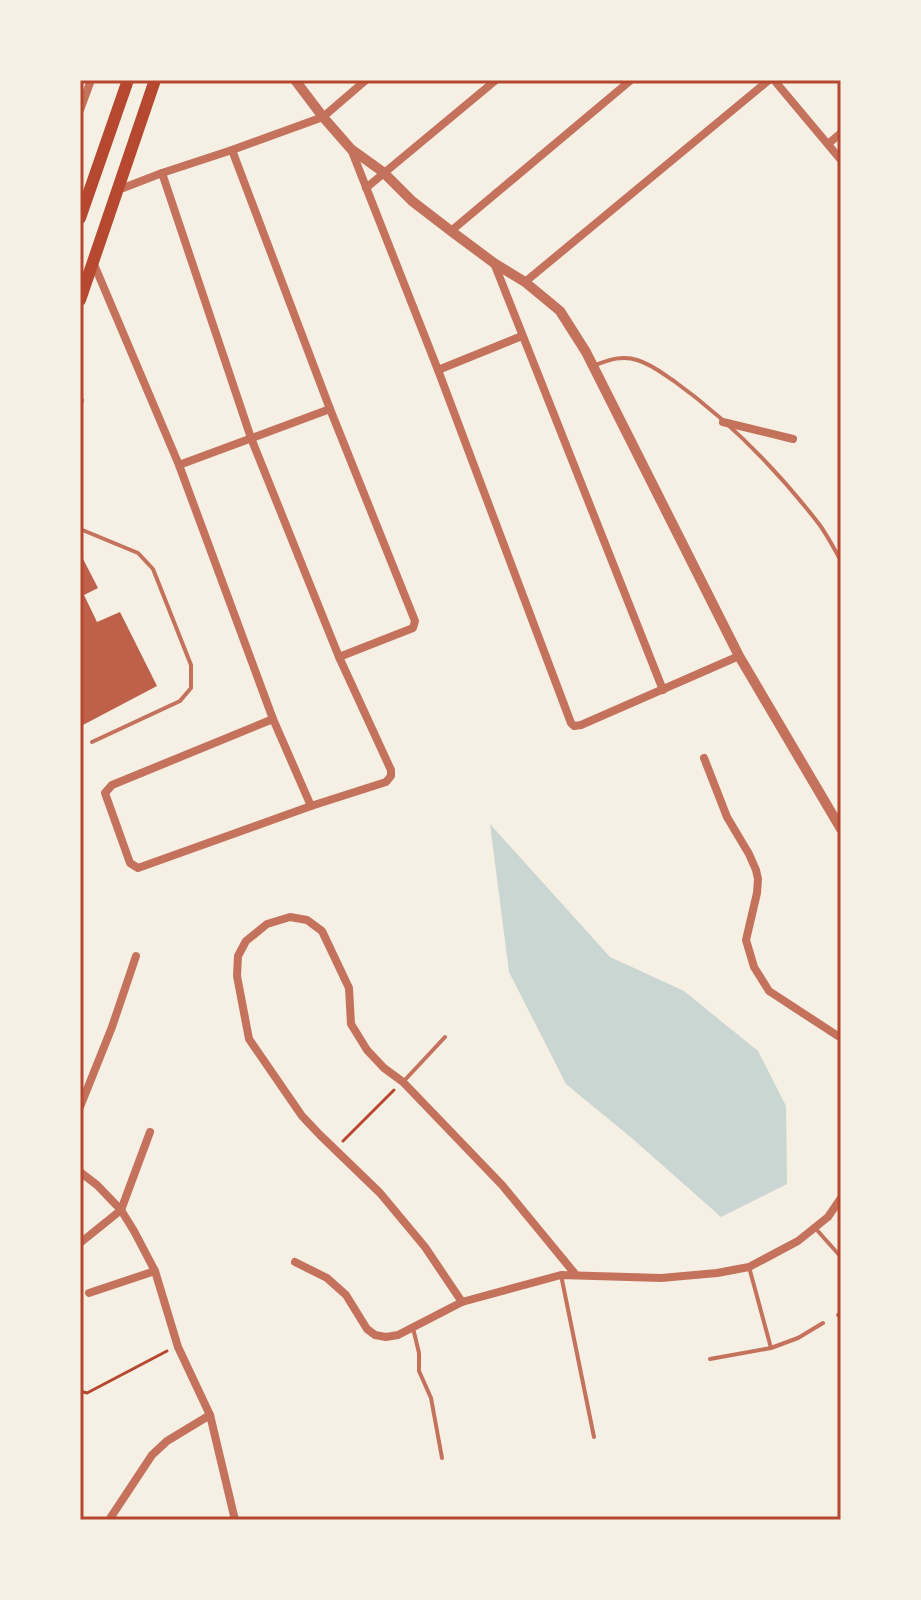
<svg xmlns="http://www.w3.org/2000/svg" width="921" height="1600" font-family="Figtree,sans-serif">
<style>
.water{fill:#c9d6d2}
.building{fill:#bf614a}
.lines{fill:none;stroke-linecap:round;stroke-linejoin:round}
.path{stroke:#b5482f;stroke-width:3}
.service{stroke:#c5725c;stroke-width:4}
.minor{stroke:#c5725c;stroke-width:8}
.tertiary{stroke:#c5725c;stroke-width:10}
.secondary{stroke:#b5482f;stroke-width:12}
.neatline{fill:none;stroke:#b5482f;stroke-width:3}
</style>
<rect width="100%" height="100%" fill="#f6efe4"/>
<polygon class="water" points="490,824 610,957 684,991 758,1051 786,1106 787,1184 721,1217 634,1140 566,1084 509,972"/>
<polygon class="building" points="80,553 98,588 84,595 97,622 120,612 157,686 81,726"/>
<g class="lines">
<g class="path">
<polyline points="343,1141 394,1090"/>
<polyline points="80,1391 87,1393 167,1351"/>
</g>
<g class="service">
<path d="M595,365c14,-5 27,-10 42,-5 14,4 25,13 37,21 54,39 104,90 145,143 8,11 15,24 22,37"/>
<polyline points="80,406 82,400"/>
<polyline points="80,529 138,553 153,569 191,665 191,688 180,701 92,742"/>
<polyline points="403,1082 445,1037"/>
<polyline points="816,1229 841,1257"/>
<polyline points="749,1267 771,1348"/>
<polyline points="561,1275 594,1437"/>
<polyline points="838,1315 841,1313"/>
<polyline points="413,1328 419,1353 419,1371 431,1398 442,1458"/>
<polyline points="710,1359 771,1348 798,1338 823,1323"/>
</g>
<g class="minor">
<polyline points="774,80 841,160"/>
<polyline points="80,110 91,80"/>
<polyline points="828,144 841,133"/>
<polyline points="351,149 438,370 571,723 574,726 581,725 739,656"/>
<polyline points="232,150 330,409 415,621 413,628 339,657"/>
<polyline points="162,173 251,438 339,657 391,770 391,776 386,782 311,806 138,868 130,863 105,793 112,785 273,719"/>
<polyline points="366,188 496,80"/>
<polyline points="118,190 162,173 232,150 323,117 366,80"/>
<polyline points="451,231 631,80"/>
<polyline points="93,262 179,465 273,719 311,806"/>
<polyline points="494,263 663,690"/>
<polyline points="525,282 769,80"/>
<polyline points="438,370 522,336"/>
<polyline points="723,422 793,439"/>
<polyline points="179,465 330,409"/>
<polyline points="704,758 727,817 749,854 756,870 758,879 757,893 746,940 754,967 769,991 841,1038"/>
<polyline points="80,1107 112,1027 136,956"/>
<polyline points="80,1172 97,1185 121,1210 134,1231 155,1271 178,1347 210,1415 235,1520"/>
<polyline points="80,1243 121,1210 150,1132"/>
<polyline points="295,1262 327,1278 346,1295 367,1329 375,1335 386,1337 398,1335 462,1302 561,1275 661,1278 717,1273 749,1267 798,1241 828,1217 841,1198"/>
<polyline points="89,1293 155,1271"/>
<polyline points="462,1302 425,1247 380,1193 320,1135 302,1116 249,1039 237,976 238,956 246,941 267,924 290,917 307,920 322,931 349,988 351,1024 367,1050 384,1068 403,1082 502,1185 576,1275"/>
<polyline points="109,1520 152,1455 167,1441 210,1415"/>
</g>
<polyline class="tertiary" points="295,80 323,117 351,149 383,172 412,201 451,231 494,263 525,282 560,311 586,352 739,656 841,829"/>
<g class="secondary">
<polyline points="80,218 128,80"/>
<polyline points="80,300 155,80"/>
</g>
</g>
<rect width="921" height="1600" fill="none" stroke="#f6efe4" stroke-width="164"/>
<rect x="82" y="82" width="757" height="1436" class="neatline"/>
</svg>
